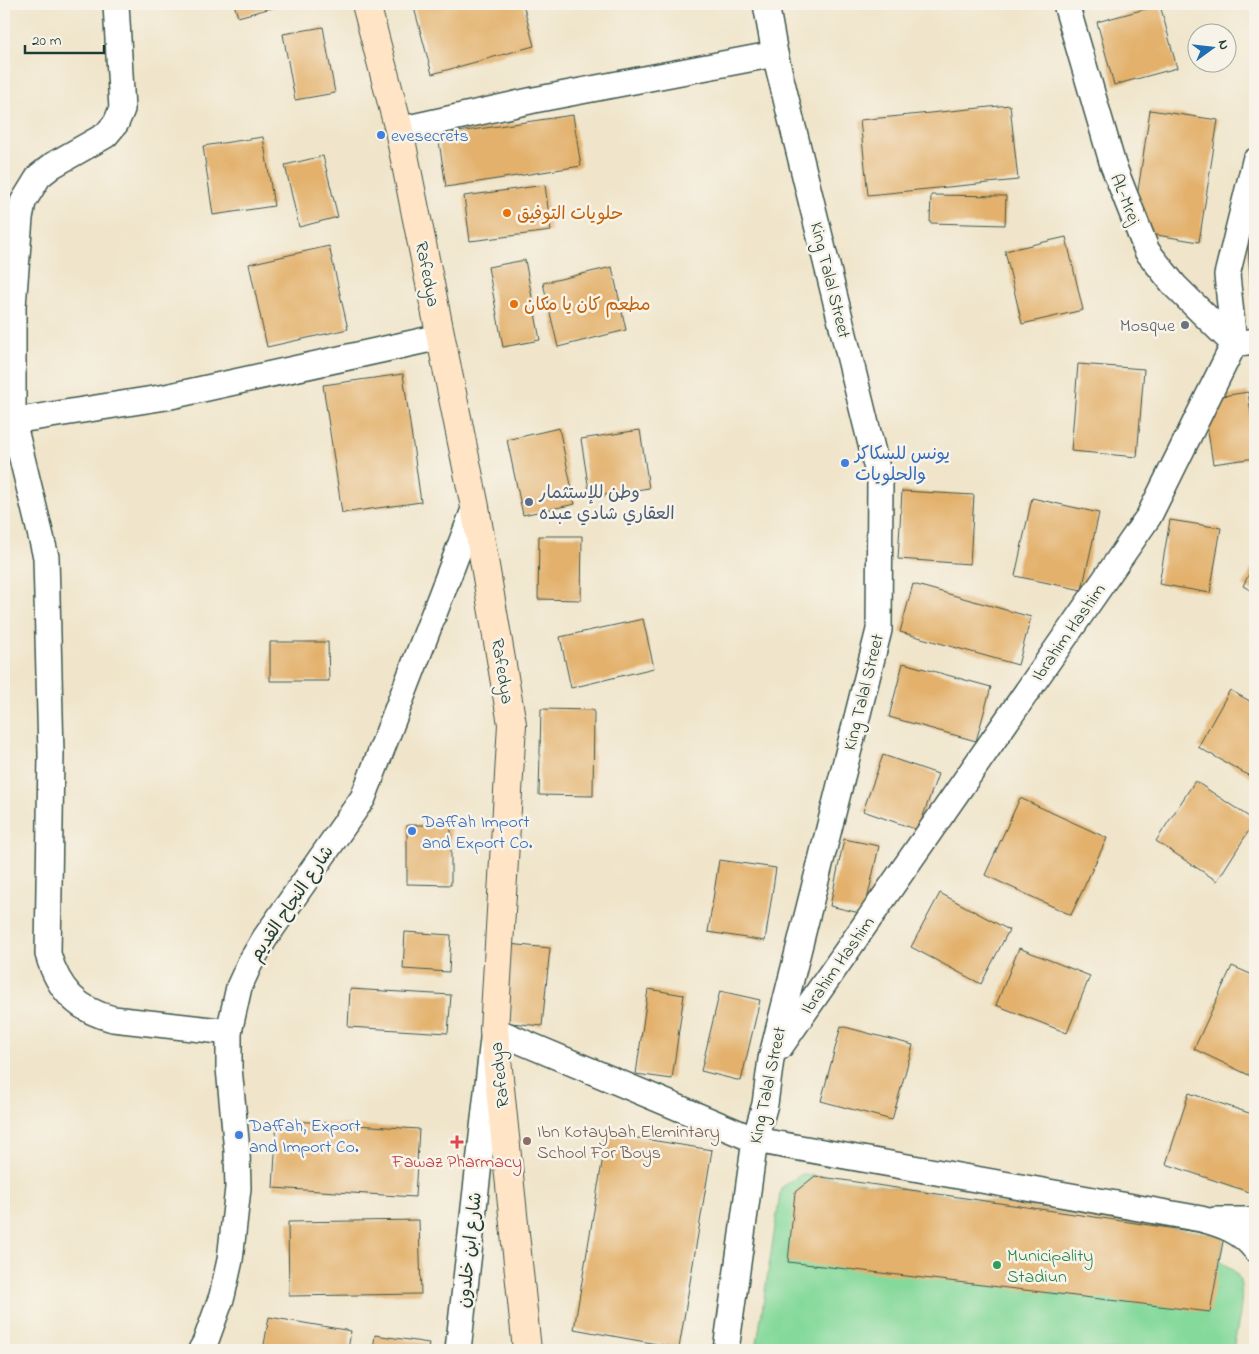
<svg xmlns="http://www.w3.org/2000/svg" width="1259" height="1354" font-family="'Indie Flower','Playpen Sans Arabic',sans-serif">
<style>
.green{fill:#85d99b;stroke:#528b68}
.building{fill:#e3b16c}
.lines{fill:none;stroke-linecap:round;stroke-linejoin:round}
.street-casing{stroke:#3e564b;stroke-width:28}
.secondary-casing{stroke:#3e564b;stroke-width:30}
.street{stroke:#fff;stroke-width:25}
.secondary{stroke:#ffe4c6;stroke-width:28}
.shop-dot{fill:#3f7fe0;stroke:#f7f3e8;stroke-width:2}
.food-dot{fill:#e8710a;stroke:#f7f3e8;stroke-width:2}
.worship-dot{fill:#6b7280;stroke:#f7f3e8;stroke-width:2}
.service-dot{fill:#5c6f8a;stroke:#f7f3e8;stroke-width:2}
.education-dot{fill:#8d6e63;stroke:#f7f3e8;stroke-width:2}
.health-dot{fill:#e0444e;stroke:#f7f3e8;stroke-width:2}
.leisure-dot{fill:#2e9e5b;stroke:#f7f3e8;stroke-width:2}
.labels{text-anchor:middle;stroke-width:5;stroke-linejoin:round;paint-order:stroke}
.shop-label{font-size:18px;fill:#366cbe;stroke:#f7f3e8;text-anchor:start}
.street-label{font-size:18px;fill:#1f3d34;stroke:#f7f3e8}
.food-label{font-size:18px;fill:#c56008;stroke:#f7f3e8;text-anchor:start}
.worship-label{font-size:18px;fill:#5b616d;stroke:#f7f3e8;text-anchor:end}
.service-label{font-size:18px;fill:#4e5e75;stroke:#f7f3e8;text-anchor:start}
.education-label{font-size:18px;fill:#785e54;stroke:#f7f3e8;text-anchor:start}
.health-label{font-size:18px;fill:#be3a42;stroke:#f7f3e8}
.leisure-label{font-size:18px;fill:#27864d;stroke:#f7f3e8;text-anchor:start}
</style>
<rect width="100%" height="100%" fill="#f7f3e8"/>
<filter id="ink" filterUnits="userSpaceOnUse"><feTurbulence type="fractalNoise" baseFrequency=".02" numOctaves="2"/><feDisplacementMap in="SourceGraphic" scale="10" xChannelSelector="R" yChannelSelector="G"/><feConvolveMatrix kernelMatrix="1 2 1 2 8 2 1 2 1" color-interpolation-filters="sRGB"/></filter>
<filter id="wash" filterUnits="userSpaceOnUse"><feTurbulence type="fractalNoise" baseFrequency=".0096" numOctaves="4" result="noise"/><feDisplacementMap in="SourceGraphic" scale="20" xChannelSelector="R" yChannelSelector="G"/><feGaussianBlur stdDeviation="1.12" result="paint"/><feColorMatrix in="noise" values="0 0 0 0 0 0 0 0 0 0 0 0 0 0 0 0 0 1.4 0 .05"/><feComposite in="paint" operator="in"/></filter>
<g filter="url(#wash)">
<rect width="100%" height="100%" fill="#f0e5cb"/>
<path class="green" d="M802,1174l422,62 -4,26c7,4 14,7 18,14 9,17 -2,56 -5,74h-477l25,-162z"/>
<g id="blocks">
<g class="building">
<polygon points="234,4 286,4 238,17"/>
<polygon points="413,4 523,4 534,46 432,74"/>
<polygon points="1160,5 1177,68 1114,85 1097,22"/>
<polygon points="323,27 335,93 295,100 283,34"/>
<polygon points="1010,105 1018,180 868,195 860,120"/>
<polygon points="1150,110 1218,120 1199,242 1132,231"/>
<polygon points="573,115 581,166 446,187 438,135"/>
<polygon points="263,137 274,206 213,215 203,146"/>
<polygon points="323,156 338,217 299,227 285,165"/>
<polygon points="545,185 551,231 470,241 464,196"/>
<polygon points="931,195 1006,196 1005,225 930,223"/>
<polygon points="1246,212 1255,212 1255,295 1251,295"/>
<polygon points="1066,237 1083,310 1022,324 1005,251"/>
<polygon points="329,246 348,329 267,347 249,264"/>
<polygon points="525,260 540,340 503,347 488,267"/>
<polygon points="612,267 626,330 558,347 543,283"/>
<polygon points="1078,364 1144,369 1137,457 1071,451"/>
<polygon points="403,374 421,502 342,513 323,385"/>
<polygon points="1248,392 1255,444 1255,458 1213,464 1203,399"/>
<polygon points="559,428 575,504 523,515 507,440"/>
<polygon points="640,430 649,488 590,497 581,439"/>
<polygon points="902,491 974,495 970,564 898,559"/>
<polygon points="1032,498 1099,513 1082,590 1015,576"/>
<polygon points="1170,520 1221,528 1210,593 1159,584"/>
<polygon points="539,536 582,536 581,600 538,599"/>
<polygon points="1255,562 1255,593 1243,586"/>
<polygon points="913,584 1031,617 1018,665 900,632"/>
<polygon points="643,619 654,668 571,688 560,637"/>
<polygon points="270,642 328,642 329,681 270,681"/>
<polygon points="903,663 991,687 976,741 889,717"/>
<polygon points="1230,690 1255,704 1255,779 1198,747"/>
<polygon points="541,709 594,710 593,796 539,795"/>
<polygon points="883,755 938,774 918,830 863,811"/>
<polygon points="1195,781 1255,821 1217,881 1156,841"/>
<polygon points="1020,798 1107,838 1071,915 985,875"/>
<polygon points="407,825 451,825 451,885 407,884"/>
<polygon points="844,839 879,846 864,914 830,906"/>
<polygon points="719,860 776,868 765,941 708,932"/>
<polygon points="940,893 1009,930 981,984 911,947"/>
<polygon points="405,932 451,935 449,972 403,969"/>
<polygon points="508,944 550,948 542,1026 500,1022"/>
<polygon points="1019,948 1090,976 1067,1033 996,1005"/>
<polygon points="1232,966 1255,976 1255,1078 1194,1049"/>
<polygon points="350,989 451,995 448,1033 348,1027"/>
<polygon points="648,989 684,995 672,1079 636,1074"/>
<polygon points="720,991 760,1000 741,1081 701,1071"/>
<polygon points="841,1026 913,1045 892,1120 821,1101"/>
<polygon points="1189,1093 1255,1115 1255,1194 1166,1164"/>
<polygon points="277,1120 419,1129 415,1197 273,1188"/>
<polygon points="607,1133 712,1150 679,1348 574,1329"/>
<polygon points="815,1176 1224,1236 1210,1312 788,1262 795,1192"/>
<polygon points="419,1220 421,1294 289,1296 288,1222"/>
<polygon points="269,1317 351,1331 348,1350 263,1350"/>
<polygon points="375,1335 429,1343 428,1350 373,1350"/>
</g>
</g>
</g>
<g filter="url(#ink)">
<use href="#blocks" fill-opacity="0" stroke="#3e564b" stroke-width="1"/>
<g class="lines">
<g class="street-casing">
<g id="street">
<path d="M116,4l6,105 -6,14 -10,12 -53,30 -14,11 -16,26 -3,16 -7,88v115l33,136 5,197 -3,200c10,35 29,56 65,65l116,13"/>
<polyline points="1066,4 1113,165 1147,251 1175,286 1234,344 1255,341"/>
<polyline points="399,130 534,100 775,54"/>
<polyline points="13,421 166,397 440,337"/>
<polyline points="780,1047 1149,516 1234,344 1227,275 1255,161"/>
<polyline points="1215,1220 1255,1220"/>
<polyline points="201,1350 205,1343 222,1296 230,1260 238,1188 237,1151 229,1068 229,1032 239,987 250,963 265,938 363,798 475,507"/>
<path d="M458,1350l36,-320 261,110 446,79c22,6 40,12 54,30"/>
<polyline points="726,1350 755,1140 765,1104 771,1059 879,630 880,481 775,54 766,4"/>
</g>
</g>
<g class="secondary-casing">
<polyline id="secondary" points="366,4 399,130 475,507 512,724 494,1030 527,1350"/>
</g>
<use href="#street" class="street"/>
<use href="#secondary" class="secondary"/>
</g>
</g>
<g class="shop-dot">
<circle cx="381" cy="135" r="5"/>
<circle cx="845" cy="463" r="5"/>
<circle cx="412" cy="831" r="5"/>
<circle cx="239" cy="1135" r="5"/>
</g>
<g class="food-dot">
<circle cx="507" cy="213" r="5"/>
<circle cx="514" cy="304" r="5"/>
</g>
<circle class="worship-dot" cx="1185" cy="325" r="5"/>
<circle class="service-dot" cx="529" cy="502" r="5"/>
<circle class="education-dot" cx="527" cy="1141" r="5"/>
<path class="health-dot" d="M454.5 1134.5h5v5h5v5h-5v5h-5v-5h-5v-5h5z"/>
<circle class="leisure-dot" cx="997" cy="1265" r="5"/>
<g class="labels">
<g class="shop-label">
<text x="391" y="141">evesecrets</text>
<text x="855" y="459">يونس للسكاكر<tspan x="855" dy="21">والحلويات</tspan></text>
<text x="422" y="827">Daffah Import<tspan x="422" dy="21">and Export Co.</tspan></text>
<text x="249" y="1131">Daffah, Export<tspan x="249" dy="21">and Import Co.</tspan></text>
</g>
<g class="street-label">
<text transform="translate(1126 199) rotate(68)" y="6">AL-Mrej</text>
<text transform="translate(428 274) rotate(79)" y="6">Rafedya</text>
<text transform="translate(831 280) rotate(76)" y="6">King Talal Street</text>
<text transform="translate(1068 632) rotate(-55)" y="6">Ibrahim Hashim</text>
<text transform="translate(503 671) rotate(81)" y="6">Rafedya</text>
<text transform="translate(863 692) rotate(-76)" y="6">King Talal Street</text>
<text transform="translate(291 903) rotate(-56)" y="6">شارع النجاح القديم</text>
<text transform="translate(837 965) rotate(-55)" y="6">Ibrahim Hashim</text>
<text transform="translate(499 1075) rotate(-96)" y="6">Rafedya</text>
<text transform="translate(767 1085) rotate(-78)" y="6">King Talal Street</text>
<text transform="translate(469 1250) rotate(-84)" y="6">شارع ابن خلدون</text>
</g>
<g class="food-label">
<text x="517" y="219">حلويات التوفيق</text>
<text x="524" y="310">مطعم كان يا مكان</text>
</g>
<g class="worship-label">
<text x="1175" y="331">Mosque</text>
</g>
<g class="service-label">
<text x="539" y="498">وطن للإستثمار<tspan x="539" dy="21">العقاري شادي عبده</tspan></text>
</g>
<g class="education-label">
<text x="537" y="1137">Ibn Kotaybah Elemintary<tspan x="537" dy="21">School For Boys</tspan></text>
</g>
<g class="health-label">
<text x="457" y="1167">Fawaz Pharmacy</text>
</g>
<g class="leisure-label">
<text x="1007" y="1261">Municipality<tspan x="1007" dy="21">Stadiun</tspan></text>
</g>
</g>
<rect width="1259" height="1354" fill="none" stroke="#f7f3e8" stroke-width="20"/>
<g transform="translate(1212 48) rotate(75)"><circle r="24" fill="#f7f3e8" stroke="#a1aaa0"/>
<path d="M0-4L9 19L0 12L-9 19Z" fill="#1f6fb2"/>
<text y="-8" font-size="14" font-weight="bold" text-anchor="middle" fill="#1f3d34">N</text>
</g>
<path d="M25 45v8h79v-8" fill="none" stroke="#1f3d34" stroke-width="2.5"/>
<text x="32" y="45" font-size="15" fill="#1f3d34" stroke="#f7f3e8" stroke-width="4" paint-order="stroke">20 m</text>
</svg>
